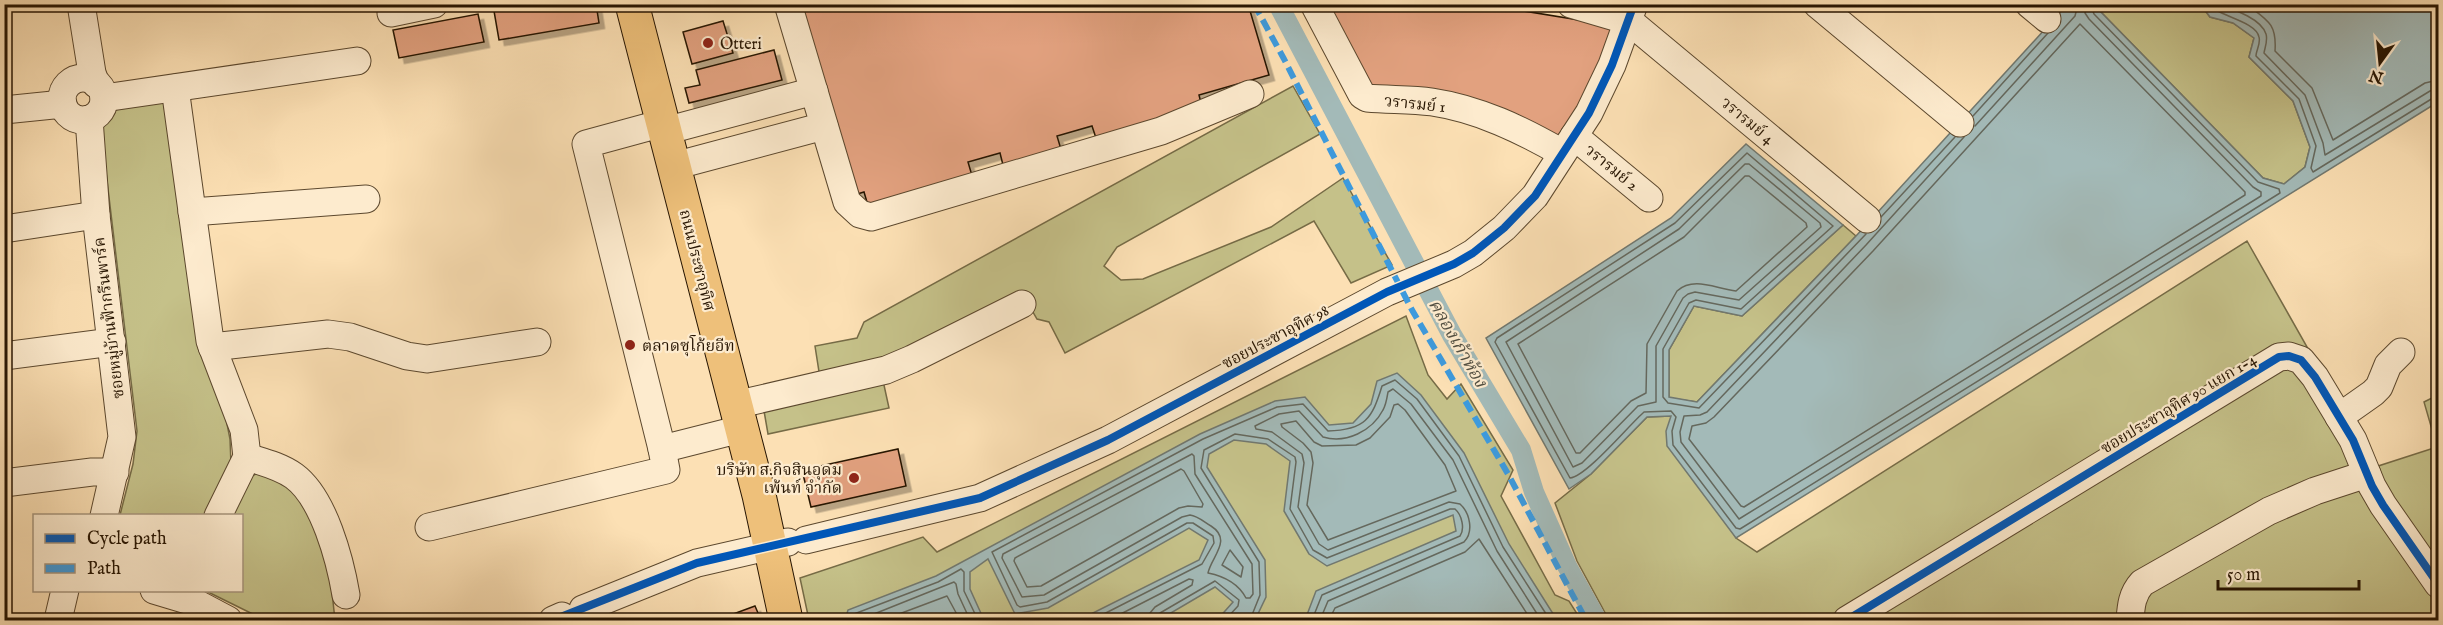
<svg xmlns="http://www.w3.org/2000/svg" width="2443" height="625" font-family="'IM FELL English','Noto Serif Thai',serif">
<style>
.green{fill:#c5c189;stroke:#766b46;stroke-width:1.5}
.water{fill:#a3bab8;stroke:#71786f;stroke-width:1.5}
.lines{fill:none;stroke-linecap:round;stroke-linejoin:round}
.shore{stroke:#65685d;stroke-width:1.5}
.canal{stroke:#a3bab8;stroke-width:20}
.building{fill:#e2a17f;stroke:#271502;stroke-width:1.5;filter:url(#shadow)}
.minor-casing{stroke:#5c482e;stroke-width:29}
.major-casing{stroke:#271502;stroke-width:35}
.minor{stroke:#fdebce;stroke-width:27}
.major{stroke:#eec07a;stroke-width:33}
.quiet{stroke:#3d9add;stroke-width:6;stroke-dasharray:12 6;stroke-linecap:butt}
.cycleway-casing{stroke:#fdebce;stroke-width:11}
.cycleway{stroke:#0057b8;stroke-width:8}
.poi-dot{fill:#8f2418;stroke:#fdebce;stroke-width:2}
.labels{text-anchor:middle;stroke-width:4.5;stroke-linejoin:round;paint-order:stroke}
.poi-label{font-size:16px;fill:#271502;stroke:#fdebce;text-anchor:start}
.street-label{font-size:16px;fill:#271502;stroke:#fdebce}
.water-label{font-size:18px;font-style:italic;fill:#524f42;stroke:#fdebce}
</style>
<defs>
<filter id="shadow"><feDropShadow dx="5.5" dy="5.5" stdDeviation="0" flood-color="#0004"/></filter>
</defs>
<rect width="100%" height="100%" fill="#fce0b4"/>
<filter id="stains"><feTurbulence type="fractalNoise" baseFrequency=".00333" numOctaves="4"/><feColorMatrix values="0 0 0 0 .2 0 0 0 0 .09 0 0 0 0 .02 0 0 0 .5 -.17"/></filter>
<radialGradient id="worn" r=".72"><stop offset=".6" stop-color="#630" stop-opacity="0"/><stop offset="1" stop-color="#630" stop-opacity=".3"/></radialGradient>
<g class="green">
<polygon points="2103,4 2201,5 2210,17 2233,23 2254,38 2249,57 2293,101 2310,147 2305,167 2284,184 2263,178 2098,9"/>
<polygon points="1293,86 1320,134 1117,247 1104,266 1121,280 1143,279 1271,227 1343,178 1392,265 1351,283 1314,221 1065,353 1049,322 1037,319 1022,293 886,362 820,378 815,346 857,338 864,322"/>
<polygon points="163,101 230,439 231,465 207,515 120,515 133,464 137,431 100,122 109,111"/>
<polygon points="1843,225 1856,236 1697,402 1669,398 1669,350 1694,306 1742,316"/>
<polygon points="2247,241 2375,467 2437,447 2424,402 2438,395 2438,620 1609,620 1577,561 1555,503 1591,474 1647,417 1671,416 1736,538 1757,552"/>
<polygon points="1406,316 1428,375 1447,399 1461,384 1513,470 1501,496 1555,595 1569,601 1581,620 809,620 800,578 923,537 937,552"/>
<polygon points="882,376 889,408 768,434 763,405"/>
<polygon points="260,472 273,474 310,508 329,565 335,620 265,620 206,591 242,590 242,516 232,515 252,476"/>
</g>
<g class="water">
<polygon points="2067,5 2103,5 2098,9 2263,178 2284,184 2305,167 2310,147 2293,101 2249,57 2254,38 2233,23 2210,17 2201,5 2438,5 2438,102 1736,538 1667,446 1666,431 1671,416 1647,417 1591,474 1569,489 1486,338 1671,218 1746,144 1843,225 1742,316 1694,306 1669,350 1669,397 1697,402 1856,236"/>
<polygon points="1397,373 1421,395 1464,453 1509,544 1557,620 1305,620 1316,591 1456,531 1453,515 1327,566 1309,554 1284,511 1290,461 1266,444 1234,440 1209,454 1207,467 1265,560 1266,597 1255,620 1217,620 1233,602 1215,587 1159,620 1079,620 1199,560 1208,540 1189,528 1048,608 1015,614 988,559 970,572 970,589 984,620 845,620 848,610 936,576 1200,434 1275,401 1305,397 1329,425 1353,423 1371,404 1377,381"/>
</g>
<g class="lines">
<g class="shore">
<path d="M2208,4c9,12 48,17 51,33 2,6 -3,14 -3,19l43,43 17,47 -5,22 2,4 120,-74 5,-1"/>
<path d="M2218,4c14,5 43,14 48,30 2,6 -1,13 -2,19l41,42 18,48 2,12 105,-64 8,-2"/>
<path d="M2246,4c21,16 31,19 29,47l37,37 21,52 92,-57 13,-3"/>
<polygon points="2080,24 2245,192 2245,195 1744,507 1741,506 1689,439 1692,426 1706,423 1714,417 1873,251"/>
<polyline points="1973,116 2048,33"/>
<polyline points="1975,126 2075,16 2078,4"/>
<polyline points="1964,137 1866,245 1707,412 1700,415 1684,416 1680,432 1681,442 1739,519 2261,196 2261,192 2253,187 2089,19 2085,13 2086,4"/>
<polygon points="1745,164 1749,164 1820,223 1821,227 1739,300 1695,292 1688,294 1683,298 1656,346 1656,402 1638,406 1582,463 1573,467 1506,342 1679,229"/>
<path d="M1745,176h4l57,47 1,4 -71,64c-20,-2 -42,-15 -59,0l-30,53 -1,49 -15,8 -51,52h-4l-58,-109 166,-107z"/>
<polyline points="1881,217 1955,137"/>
<path d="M1866,234l-167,174 -31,-5 -5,-6v-48l26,-46 7,-3 45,9 92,-83 -86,-73 -72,70 -178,115 -2,4 75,136c16,-1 59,-53 74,-66l27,-1 5,6 -4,14 1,14 63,83 4,1 540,-336 -1,-4 -21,-7 -164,-168 -2,-5 2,-5"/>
<polygon points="1398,404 1405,410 1445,465 1456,491 1328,540 1307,505 1313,463 1311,452 1303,443 1282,427 1281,424 1296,421 1314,442 1322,446 1356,445 1370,438 1390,417 1394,405"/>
<path d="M1192,454l2,2 1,18 57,90 1,30 -3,4h-4c-8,-15 -23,-22 -38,-25 3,-16 25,-33 3,-47 -7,-4 -13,-10 -21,-11l-8,2 -138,78 -22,2 -20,-39 1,-4z"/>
<polygon points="1181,469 1184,471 1203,504 1202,507 1188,506 1179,508 1041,586 1027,587 1014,561 1015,558"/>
<polygon points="1230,550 1243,567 1241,577 1222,565"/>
<polyline points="851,620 854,614 938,582 961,569 964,572 964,591 978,620"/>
<polyline points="859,620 954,582 956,584 958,594 970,620"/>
<polyline points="883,620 947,596 960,620"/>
<path d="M1092,620l110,-56 12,-21 -1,-7 -20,-13h-6l-140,79 -27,5 -3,-2 -25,-53 211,-113 74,-32 26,-3 25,27c37,-1 44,-12 54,-45l13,-6 22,19 42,57 44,91 47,73"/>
<polyline points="1109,620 1189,579 1193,580 1192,585 1155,607 1150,613 1149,620"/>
<polyline points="1157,620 1160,613 1215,581 1239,600 1238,606 1225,620"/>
<path d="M1250,620l10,-25 -1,-33 -58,-94 3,-18 31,-16 33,5 27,18 1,5 -6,47 23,41 14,8 123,-49h5c7,6 10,20 5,27l-138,59 -10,25"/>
<path d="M1320,620l8,-19 136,-59c10,-10 6,-29 -4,-38l-11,-2 -121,48 -9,-6 -21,-37 6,-44 -2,-9 -30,-22 -16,-3 -1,-3 24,-12 20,-3 24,26c23,7 49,-6 60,-27 3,-5 4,-12 5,-18l5,-3 18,15 42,56 44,91 44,69"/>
<polyline points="1329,620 1335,608 1465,552 1479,539 1531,620"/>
</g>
<polyline class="canal" points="1278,4 1452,335 1521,450 1534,492 1567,566 1597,620"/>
</g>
<g class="building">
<polygon points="530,4 596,4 599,23 499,40 494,11"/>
<polygon points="798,4 1248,4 1269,75 1199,95 1202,107 1096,138 1092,126 1057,136 1063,156 1005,173 1000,153 968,162 973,179 869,209 864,192 854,195"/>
<polygon points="1321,4 1481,4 1616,26 1581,108 1556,138 1370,91"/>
<polygon points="478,14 484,42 399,58 393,30"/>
<polygon points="723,21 733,53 692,64 683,32"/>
<polygon points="774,50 782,80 689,103 685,88 700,85 696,70"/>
<polygon points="898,449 906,486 811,507 802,470"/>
<polygon points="755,606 761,620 717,620"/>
</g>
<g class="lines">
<g class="minor-casing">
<g id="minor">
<polyline points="81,4 92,73 96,84"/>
<polyline points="788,4 847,202 860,214 871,217 1161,131 1250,94"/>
<path d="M1314,4l48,91 5,3c22,2 44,1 65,4 47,7 90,28 130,51"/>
<polyline points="1571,4 1629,21 1867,219"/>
<polyline points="1817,4 1960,123"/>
<polyline points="2029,4 2047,19"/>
<polyline points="391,13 434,4"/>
<circle cx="83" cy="99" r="21"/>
<polyline points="175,88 210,341 244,430 247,457 218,516"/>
<polyline points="104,98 357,61"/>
<polyline points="4,110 63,104"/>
<polyline points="89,119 96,215 122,437 104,516"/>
<polyline points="663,123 586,144 662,449 741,429"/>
<polyline points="665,131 814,91"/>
<polyline points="1574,136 1649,198"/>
<polyline points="674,166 824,126"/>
<polyline points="192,212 366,199"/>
<polyline points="4,229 96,215"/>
<polyline points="212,347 328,334 350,337 407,356 427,359 537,342"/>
<polyline points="4,356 112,342"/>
<polyline points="735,405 886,370 912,359 1022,304"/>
<polyline points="2339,417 2373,393 2379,387 2388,365 2401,352"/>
<path d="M247,457c16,5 33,9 47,19 30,22 46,84 52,119"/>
<polyline points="4,483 92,472 115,472"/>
<polyline points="429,527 666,470 662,449"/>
<polyline points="806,540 980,498 1108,440 1387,292 1454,264 1473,253 1504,228 1535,196 1589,113 1612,65 1634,4"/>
<polyline points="154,590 194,602 228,620"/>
<polyline points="583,609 697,563 788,542"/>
<polyline points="58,620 65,590"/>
<polyline points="553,620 562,616"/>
<polyline points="1847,620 2279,357 2289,356 2301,360 2315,377 2353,440 2372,486 2383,505 2438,584"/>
<path d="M2130,620c1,-14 2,-26 12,-37l127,-72 46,-20 52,-17"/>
</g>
</g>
<g class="major-casing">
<polyline id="major" points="632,4 759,495 786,620"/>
</g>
<use href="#minor" class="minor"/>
<use href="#major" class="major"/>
<polyline class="quiet" points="1254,4 1284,59 1412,310 1508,474 1586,620"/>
<g class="cycleway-casing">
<g id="cycleway">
<polyline points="553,620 697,563 980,498 1108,440 1387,292 1454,264 1473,253 1504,228 1535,196 1589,113 1612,65 1634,4"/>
<polyline points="1847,620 2279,357 2289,356 2301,360 2315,377 2353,440 2372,486 2383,505 2438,584"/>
</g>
</g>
<use href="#cycleway" class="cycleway"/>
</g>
<g class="poi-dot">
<circle cx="708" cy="43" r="6"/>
<circle cx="630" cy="345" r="6"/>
<circle cx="854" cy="478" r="6"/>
</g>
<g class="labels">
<g class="poi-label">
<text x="720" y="49">Otteri</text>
<text x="642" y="351">ตลาดซุโก้ยอีท</text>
<text x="842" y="475" text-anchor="end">บริษัท ส.กิจสินอุดม<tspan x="842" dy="18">เพ้นท์ จำกัด</tspan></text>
</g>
<g class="street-label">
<text transform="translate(1415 103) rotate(6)" y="6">วรารมย์ 1</text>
<text transform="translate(1748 120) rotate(40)" y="6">วรารมย์ 4</text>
<text transform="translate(1612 167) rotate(39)" y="6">วรารมย์ 2</text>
<text transform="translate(698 260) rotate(76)" y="6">ถนนประชาอุทิศ</text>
<text transform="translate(108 318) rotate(-97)" y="6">ซอยหมู่บ้านฟ้ากรีนพาร์ค</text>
<text transform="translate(1275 336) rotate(-28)" y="6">ซอยประชาอุทิศ 98</text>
<text transform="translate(2178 403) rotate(-31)" y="6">ซอยประชาอุทิศ 90 แยก 1-4</text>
</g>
<g class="water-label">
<text transform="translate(1458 343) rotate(60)" y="6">คลองเก้าห้อง</text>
</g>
</g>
<rect width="2443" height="625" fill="none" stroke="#fce0b4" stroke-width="24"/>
<rect x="6" y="6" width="2431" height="613" fill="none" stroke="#271502" stroke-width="3"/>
<rect x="12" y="12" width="2419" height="601" fill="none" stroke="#271502" stroke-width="1.5"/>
<rect x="33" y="514" width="210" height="78" fill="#fdebce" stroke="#a7957c" stroke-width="1.5"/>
<rect x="45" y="534" width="30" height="9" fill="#0057b8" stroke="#a7957c" stroke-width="1.5"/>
<text x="87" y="544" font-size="18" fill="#271502">Cycle path</text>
<rect x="45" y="564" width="30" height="9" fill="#3d9add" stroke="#a7957c" stroke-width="1.5"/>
<text x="87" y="574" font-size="18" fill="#271502">Path</text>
<g transform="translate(2380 63) rotate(195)" stroke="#fdebce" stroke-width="4.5" paint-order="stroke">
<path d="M0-4.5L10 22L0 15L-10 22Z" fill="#271502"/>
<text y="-9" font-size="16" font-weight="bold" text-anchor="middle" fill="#271502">N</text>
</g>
<path d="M2218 580v9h141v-9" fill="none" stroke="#271502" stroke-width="3"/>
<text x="2227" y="580" font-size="18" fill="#271502" stroke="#fdebce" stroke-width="4.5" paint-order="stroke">50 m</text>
<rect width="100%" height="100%" filter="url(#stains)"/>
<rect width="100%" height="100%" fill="url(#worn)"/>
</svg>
